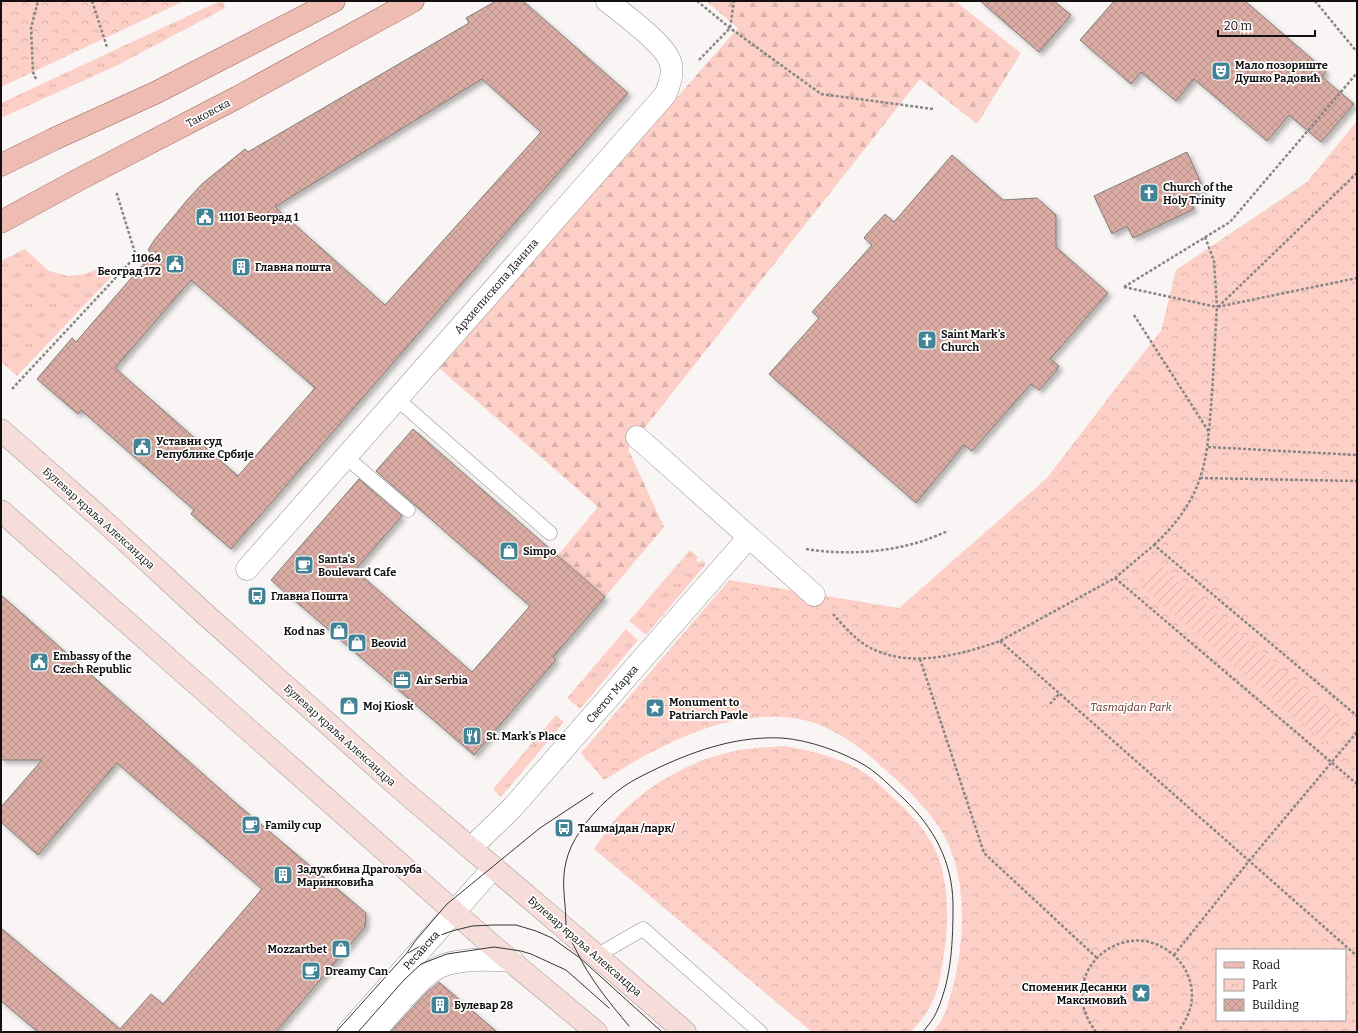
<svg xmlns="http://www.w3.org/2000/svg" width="1358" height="1033" font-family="Bitter,serif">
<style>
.grass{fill:url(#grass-tufts)}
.forest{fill:url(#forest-firs)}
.park{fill:url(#park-crowns);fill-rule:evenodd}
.garden{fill:url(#garden-furrows)}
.building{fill:url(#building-cross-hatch);stroke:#7f7c7b;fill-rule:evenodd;filter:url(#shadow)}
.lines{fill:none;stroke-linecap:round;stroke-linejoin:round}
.lane-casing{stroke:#979393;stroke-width:15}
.street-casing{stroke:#979393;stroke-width:23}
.secondary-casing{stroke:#979393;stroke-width:23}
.primary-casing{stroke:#996359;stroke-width:23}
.path{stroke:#898686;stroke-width:2.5;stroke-dasharray:3 2;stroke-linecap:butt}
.lane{stroke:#fff;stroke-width:14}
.street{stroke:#fff;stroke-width:22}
.secondary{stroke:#f6ddd9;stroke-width:22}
.primary{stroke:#eebcb3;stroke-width:22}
.tram{stroke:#373534;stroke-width:1}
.labels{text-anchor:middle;stroke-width:3.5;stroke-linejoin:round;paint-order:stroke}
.poi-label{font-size:11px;font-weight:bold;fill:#121010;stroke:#fff;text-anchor:start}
.street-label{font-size:11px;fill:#121010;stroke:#fff}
.park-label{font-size:11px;font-style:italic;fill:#662d24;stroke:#fff}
</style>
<defs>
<pattern id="grass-tufts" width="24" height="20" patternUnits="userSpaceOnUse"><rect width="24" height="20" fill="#fdd0c7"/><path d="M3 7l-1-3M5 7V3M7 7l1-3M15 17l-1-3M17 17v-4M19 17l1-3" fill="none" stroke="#d8b2aa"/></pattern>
<pattern id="forest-firs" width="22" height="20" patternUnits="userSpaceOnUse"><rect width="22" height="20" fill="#fdd0c7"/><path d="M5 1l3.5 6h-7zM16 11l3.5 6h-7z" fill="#d8b2aa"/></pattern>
<pattern id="park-crowns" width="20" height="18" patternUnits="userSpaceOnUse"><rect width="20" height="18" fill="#fdd0c7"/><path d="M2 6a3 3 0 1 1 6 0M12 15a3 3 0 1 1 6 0" fill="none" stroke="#d8b2aa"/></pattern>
<pattern id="garden-furrows" width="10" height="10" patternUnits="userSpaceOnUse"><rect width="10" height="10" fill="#fdd0c7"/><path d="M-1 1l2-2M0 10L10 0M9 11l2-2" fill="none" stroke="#d8b2aa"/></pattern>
<pattern id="building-cross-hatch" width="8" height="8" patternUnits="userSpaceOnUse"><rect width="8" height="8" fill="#daaca3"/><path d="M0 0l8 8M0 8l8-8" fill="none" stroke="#ba938b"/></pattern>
<filter id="shadow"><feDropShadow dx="3.5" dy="3.5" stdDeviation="2" flood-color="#0004"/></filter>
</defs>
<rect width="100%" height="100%" fill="#f9f5f4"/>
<g class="grass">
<polygon points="220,1 223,1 225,8 118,65 1,118 1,103"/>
<polygon points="25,249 49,271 68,276 84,274 101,268 111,277 17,376 1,362 1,261"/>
<polygon points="690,550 698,557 696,560 700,563 702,560 706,564 646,635 629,621"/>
<polygon points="626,629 638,640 580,709 567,698"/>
<polygon points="556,715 564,722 501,797 493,789"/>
</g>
<polygon class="forest" points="706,1 955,1 1021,53 977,124 920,79 628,449 664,527 605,597 558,555 598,507 439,368 738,28"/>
<g class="park">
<polygon points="1,1 184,1 1,87"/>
<path d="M1357,121v911h-424c3,-5 8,-10 10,-15 3,-5 4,-11 6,-17 15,-46 19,-107 1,-152 -12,-31 -43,-59 -68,-81 -23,-22 -56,-45 -89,-49 -69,-8 -133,27 -189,62l-23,-27 148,-173 170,28 148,-130 75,-98 39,-49 15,-61 131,-88zM1217,950h128v70h-128z"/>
<path d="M785,746c28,5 57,12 80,27 13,9 23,20 34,30 14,14 29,30 37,48 12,27 13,67 9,96 -3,19 -5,40 -14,58 -5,10 -13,19 -20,27h-99l-218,-183c8,-12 16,-24 26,-35 28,-29 70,-53 110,-62 19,-4 37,-5 55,-6z"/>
</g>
<polygon class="garden" points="1158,563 1344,722 1325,743 1139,585"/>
<g class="building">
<path d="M496,1h27l105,92 -397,456 -40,-35 3,-4 -62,-55 -51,-45 -3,4 -41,-35 35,-41 4,4 76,-88 -4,-4 7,-11 33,-40 15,-16 42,-34 3,3 221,-129 -3,-5zM482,79l59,53 -156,173 -110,-98zM191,280l124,108 -77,88 -123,-108z"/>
<polygon points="980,1 1054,1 1071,15 1039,52"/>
<polygon points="1114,1 1245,1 1326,71 1322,77 1354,104 1321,142 1289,115 1267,141 1194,79 1176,101 1141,72 1131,84 1080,40"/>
<polygon points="1187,152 1204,190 1189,197 1194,209 1133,238 1127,226 1112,234 1094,196"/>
<polygon points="952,155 1003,200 1037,198 1056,215 1056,247 1108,293 1050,359 1059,366 1056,371 1039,390 1031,384 972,451 964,445 916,503 769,374 819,318 812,312 872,245 864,238 867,234 885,214 894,222"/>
<polygon points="413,429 605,597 553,657 556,660 474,755 271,580 359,479 402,516 355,570 472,672 530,606 376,471"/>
<polygon points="1,595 238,805 366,913 365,927 276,1032 38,1032 1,1001 1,928 120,1029 151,994 163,1004 262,889 117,763 38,855 1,822 1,807 42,760 1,760"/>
<polygon points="439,982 497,1032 390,1032 427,992"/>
</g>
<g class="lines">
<g class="lane-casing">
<g id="lane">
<polyline points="397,399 550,533"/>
<polyline points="346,457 408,510"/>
<polyline points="596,956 643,929 760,1032"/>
</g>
</g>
<g class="street-casing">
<g id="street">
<polyline points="637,437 814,595"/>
<path d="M247,569l418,-474c5,-11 10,-25 4,-36 -8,-18 -46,-45 -62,-58"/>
<polyline points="471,848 513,807 749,537"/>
<polyline points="348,1032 494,867"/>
<path d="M374,1032c10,-12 20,-23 31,-35 9,-9 17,-20 29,-27 20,-13 56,-11 79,-9"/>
</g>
</g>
<g class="secondary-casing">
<g id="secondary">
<polyline points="1,430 104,521 206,615 401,789 567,930 685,1032"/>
<polyline points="1,511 494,947 596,1032"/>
</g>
</g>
<g class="primary-casing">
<g id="primary">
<polyline points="1,165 54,139 155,93 334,1"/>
<polyline points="1,222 78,180 238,97 413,1"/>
</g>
</g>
<g class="path">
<polyline points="92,1 107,47"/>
<polyline points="697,1 730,28 821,94 933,109"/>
<polyline points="1315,1 1357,52"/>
<polyline points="699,60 730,28 734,1"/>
<polyline points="36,79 33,72 31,28 38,1"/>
<polyline points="1205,237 1214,261 1217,307"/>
<polyline points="1124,287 1230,222 1357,73"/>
<polyline points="1124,287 1217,307"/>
<polyline points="1218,307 1357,173"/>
<polyline points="1134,315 1209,432"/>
<polyline points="12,389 136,256 116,191"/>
<polyline points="1208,447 1357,455"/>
<polyline points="1200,478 1357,481"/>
<path d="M1154,545c15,-14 28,-29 38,-48 17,-32 17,-69 20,-104 2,-29 3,-57 5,-86l140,-29"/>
<path d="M806,549c37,6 74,4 110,-6 11,-3 22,-8 32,-12"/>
<polyline points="1115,578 1357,784"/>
<path d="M833,614c7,8 15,17 23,24 40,34 99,19 144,3l115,-63 39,-33 203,171"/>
<polyline points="1000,641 1357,956"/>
<polyline points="920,659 984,853 1097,958"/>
<polyline points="1050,704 1059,694"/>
<polyline points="1174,955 1249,861 1357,732"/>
<path d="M1096,1032c-6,-8 -11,-17 -13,-27 -9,-47 45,-82 84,-55 10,7 18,16 22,28 7,21 1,37 -11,54"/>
</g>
<use href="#lane" class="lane"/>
<use href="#street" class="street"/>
<use href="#secondary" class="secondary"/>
<use href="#primary" class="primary"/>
<g class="tram">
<polyline points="408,953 438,936 452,931 472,926 494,925 516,925 536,931 552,938 580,958 662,1032"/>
<path d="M629,1026c-20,-24 -40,-48 -53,-76 -3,-6 -7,-13 -9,-19 -2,-8 -1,-18 -2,-26 -2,-21 -3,-37 6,-58 11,-23 31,-45 52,-60 11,-8 25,-14 37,-20 39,-18 79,-31 122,-29 27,2 61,14 84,28 14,9 26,22 38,33 30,29 48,62 49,104 0,37 -1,74 -16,108 -3,8 -9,14 -14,21"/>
<polyline points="336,1032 406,954 416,940 447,904 540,828 593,793"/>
<polyline points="358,1032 404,980 421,964 447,954 494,947 521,951 531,954 566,970 609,1008"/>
</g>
</g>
<defs>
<g id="theatre-square" transform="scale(1)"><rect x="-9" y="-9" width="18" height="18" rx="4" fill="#428395" stroke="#fff"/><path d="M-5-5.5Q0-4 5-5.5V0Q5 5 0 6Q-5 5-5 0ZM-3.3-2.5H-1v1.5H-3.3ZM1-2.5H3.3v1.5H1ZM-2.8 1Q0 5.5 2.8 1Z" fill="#fff"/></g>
<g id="church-square" transform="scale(1)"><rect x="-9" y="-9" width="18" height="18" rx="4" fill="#428395" stroke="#fff"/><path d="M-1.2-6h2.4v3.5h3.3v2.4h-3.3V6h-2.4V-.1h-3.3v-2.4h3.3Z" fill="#fff"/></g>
<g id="civic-square" transform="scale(1)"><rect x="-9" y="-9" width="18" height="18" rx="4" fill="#428395" stroke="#fff"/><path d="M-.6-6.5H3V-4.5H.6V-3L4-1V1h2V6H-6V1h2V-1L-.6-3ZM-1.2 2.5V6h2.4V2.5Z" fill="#fff"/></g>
<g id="building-square" transform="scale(1)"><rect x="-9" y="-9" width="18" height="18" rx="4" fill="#428395" stroke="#fff"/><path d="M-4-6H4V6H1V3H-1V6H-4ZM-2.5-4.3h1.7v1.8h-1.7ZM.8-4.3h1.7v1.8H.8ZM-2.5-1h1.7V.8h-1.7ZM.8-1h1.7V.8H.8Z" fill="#fff"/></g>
<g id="shop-square" transform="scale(1)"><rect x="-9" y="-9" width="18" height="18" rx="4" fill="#428395" stroke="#fff"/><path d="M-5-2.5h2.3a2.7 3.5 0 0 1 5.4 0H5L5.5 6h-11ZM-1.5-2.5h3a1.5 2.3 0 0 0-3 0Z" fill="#fff"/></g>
<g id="cafe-square" transform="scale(1)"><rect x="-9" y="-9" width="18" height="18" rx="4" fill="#428395" stroke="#fff"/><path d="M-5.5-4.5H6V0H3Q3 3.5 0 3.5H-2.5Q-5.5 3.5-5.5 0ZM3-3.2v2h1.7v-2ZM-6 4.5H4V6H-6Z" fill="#fff"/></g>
<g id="bus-square" transform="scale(1)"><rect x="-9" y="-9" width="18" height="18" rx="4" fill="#428395" stroke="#fff"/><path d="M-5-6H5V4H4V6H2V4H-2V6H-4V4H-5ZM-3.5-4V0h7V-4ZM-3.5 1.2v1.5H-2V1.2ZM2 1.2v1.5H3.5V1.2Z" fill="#fff"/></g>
<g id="office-square" transform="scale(1)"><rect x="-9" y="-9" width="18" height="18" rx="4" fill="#428395" stroke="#fff"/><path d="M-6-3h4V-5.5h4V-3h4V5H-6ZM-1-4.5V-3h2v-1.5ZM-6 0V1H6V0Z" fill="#fff"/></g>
<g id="sight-square" transform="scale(1)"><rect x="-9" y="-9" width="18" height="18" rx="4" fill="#428395" stroke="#fff"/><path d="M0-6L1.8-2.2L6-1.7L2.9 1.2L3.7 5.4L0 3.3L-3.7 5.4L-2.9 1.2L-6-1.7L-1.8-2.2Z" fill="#fff"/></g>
<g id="restaurant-square" transform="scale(1)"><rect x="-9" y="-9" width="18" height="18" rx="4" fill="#428395" stroke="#fff"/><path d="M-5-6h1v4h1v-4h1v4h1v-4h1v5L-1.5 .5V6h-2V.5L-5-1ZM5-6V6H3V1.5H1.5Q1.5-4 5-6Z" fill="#fff"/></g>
</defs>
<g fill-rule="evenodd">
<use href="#theatre-square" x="1221" y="71"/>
<use href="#church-square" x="1149" y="193"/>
<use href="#civic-square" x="205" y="217"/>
<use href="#civic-square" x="175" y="264"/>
<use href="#building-square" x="241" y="267"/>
<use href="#church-square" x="927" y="340"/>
<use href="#civic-square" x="142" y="447"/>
<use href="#shop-square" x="509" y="551"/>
<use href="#cafe-square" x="304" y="565"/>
<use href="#bus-square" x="257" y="596"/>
<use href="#shop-square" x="339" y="631"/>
<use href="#shop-square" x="357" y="643"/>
<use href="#civic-square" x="39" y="662"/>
<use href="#office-square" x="402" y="680"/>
<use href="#shop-square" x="349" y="706"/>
<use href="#sight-square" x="655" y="708"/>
<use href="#restaurant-square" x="472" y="736"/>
<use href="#cafe-square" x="251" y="825"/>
<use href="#bus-square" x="564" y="828"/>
<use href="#building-square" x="283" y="875"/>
<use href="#shop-square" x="341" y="949"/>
<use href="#cafe-square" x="311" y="971"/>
<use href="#sight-square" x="1141" y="993"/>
<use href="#building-square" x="440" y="1005"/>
</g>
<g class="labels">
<g class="poi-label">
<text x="1235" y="69">Мало позориште<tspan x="1235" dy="13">Душко Радовић</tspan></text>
<text x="1163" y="191">Church of the<tspan x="1163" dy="13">Holy Trinity</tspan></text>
<text x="219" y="221">11101 Београд 1</text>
<text x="161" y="262" text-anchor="end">11064<tspan x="161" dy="13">Београд 172</tspan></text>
<text x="255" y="271">Главна пошта</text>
<text x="941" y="338">Saint Mark's<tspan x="941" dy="13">Church</tspan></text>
<text x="156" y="445">Уставни суд<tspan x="156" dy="13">Републике Србије</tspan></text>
<text x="523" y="555">Simpo</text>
<text x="318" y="563">Santa's<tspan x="318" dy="13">Boulevard Cafe</tspan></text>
<text x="271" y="600">Главна Пошта</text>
<text x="325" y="635" text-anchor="end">Kod nas</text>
<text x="371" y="647">Beovid</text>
<text x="53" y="660">Embassy of the<tspan x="53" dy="13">Czech Republic</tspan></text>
<text x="416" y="684">Air Serbia</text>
<text x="669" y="706">Monument to<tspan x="669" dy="13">Patriarch Pavle</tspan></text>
<text x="363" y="710">Moj Kiosk</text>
<text x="486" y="740">St. Mark's Place</text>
<text x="265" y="829">Family cup</text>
<text x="578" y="832">Ташмајдан /парк/</text>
<text x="297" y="873">Задужбина Драгољуба<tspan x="297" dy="13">Маринковића</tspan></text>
<text x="327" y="953" text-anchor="end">Mozzartbet</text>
<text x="325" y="975">Dreamy Can</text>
<text x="1127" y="991" text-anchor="end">Споменик Десанки<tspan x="1127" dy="13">Максимовић</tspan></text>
<text x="454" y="1009">Булевар 28</text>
</g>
<g class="street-label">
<text transform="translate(208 113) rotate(-28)" y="4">Таковска</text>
<text transform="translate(496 286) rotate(-49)" y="4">Архиепископа Данила</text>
<text transform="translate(99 518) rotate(42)" y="4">Булевар краља Александра</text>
<text transform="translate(612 694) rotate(-49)" y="4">Светог Марка</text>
<text transform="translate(340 735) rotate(42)" y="4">Булевар краља Александра</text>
<text transform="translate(585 946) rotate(41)" y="4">Булевар краља Александра</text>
<text transform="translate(421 950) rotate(-48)" y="4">Ресавска</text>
</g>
<g class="park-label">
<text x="1131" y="711">Tasmajdan Park</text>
</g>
</g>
<rect width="1358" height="1033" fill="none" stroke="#121010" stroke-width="4"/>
<rect x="1216" y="949" width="130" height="72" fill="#ffffff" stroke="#a09f9f"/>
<rect x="1224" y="962" width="20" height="6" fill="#eebcb3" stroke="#a09f9f"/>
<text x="1252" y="969" font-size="12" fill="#121010">Road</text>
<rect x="1224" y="979" width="20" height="12" fill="url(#park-crowns)" stroke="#a09f9f"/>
<text x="1252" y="989" font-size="12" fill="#121010">Park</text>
<rect x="1224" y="999" width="20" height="12" fill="url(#building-cross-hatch)" stroke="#a09f9f"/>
<text x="1252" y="1009" font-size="12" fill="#121010">Building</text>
<path d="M1218 30v6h97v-6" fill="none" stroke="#121010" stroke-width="2"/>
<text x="1224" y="30" font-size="12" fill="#121010" stroke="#ffffff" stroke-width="3" paint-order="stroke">20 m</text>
</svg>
